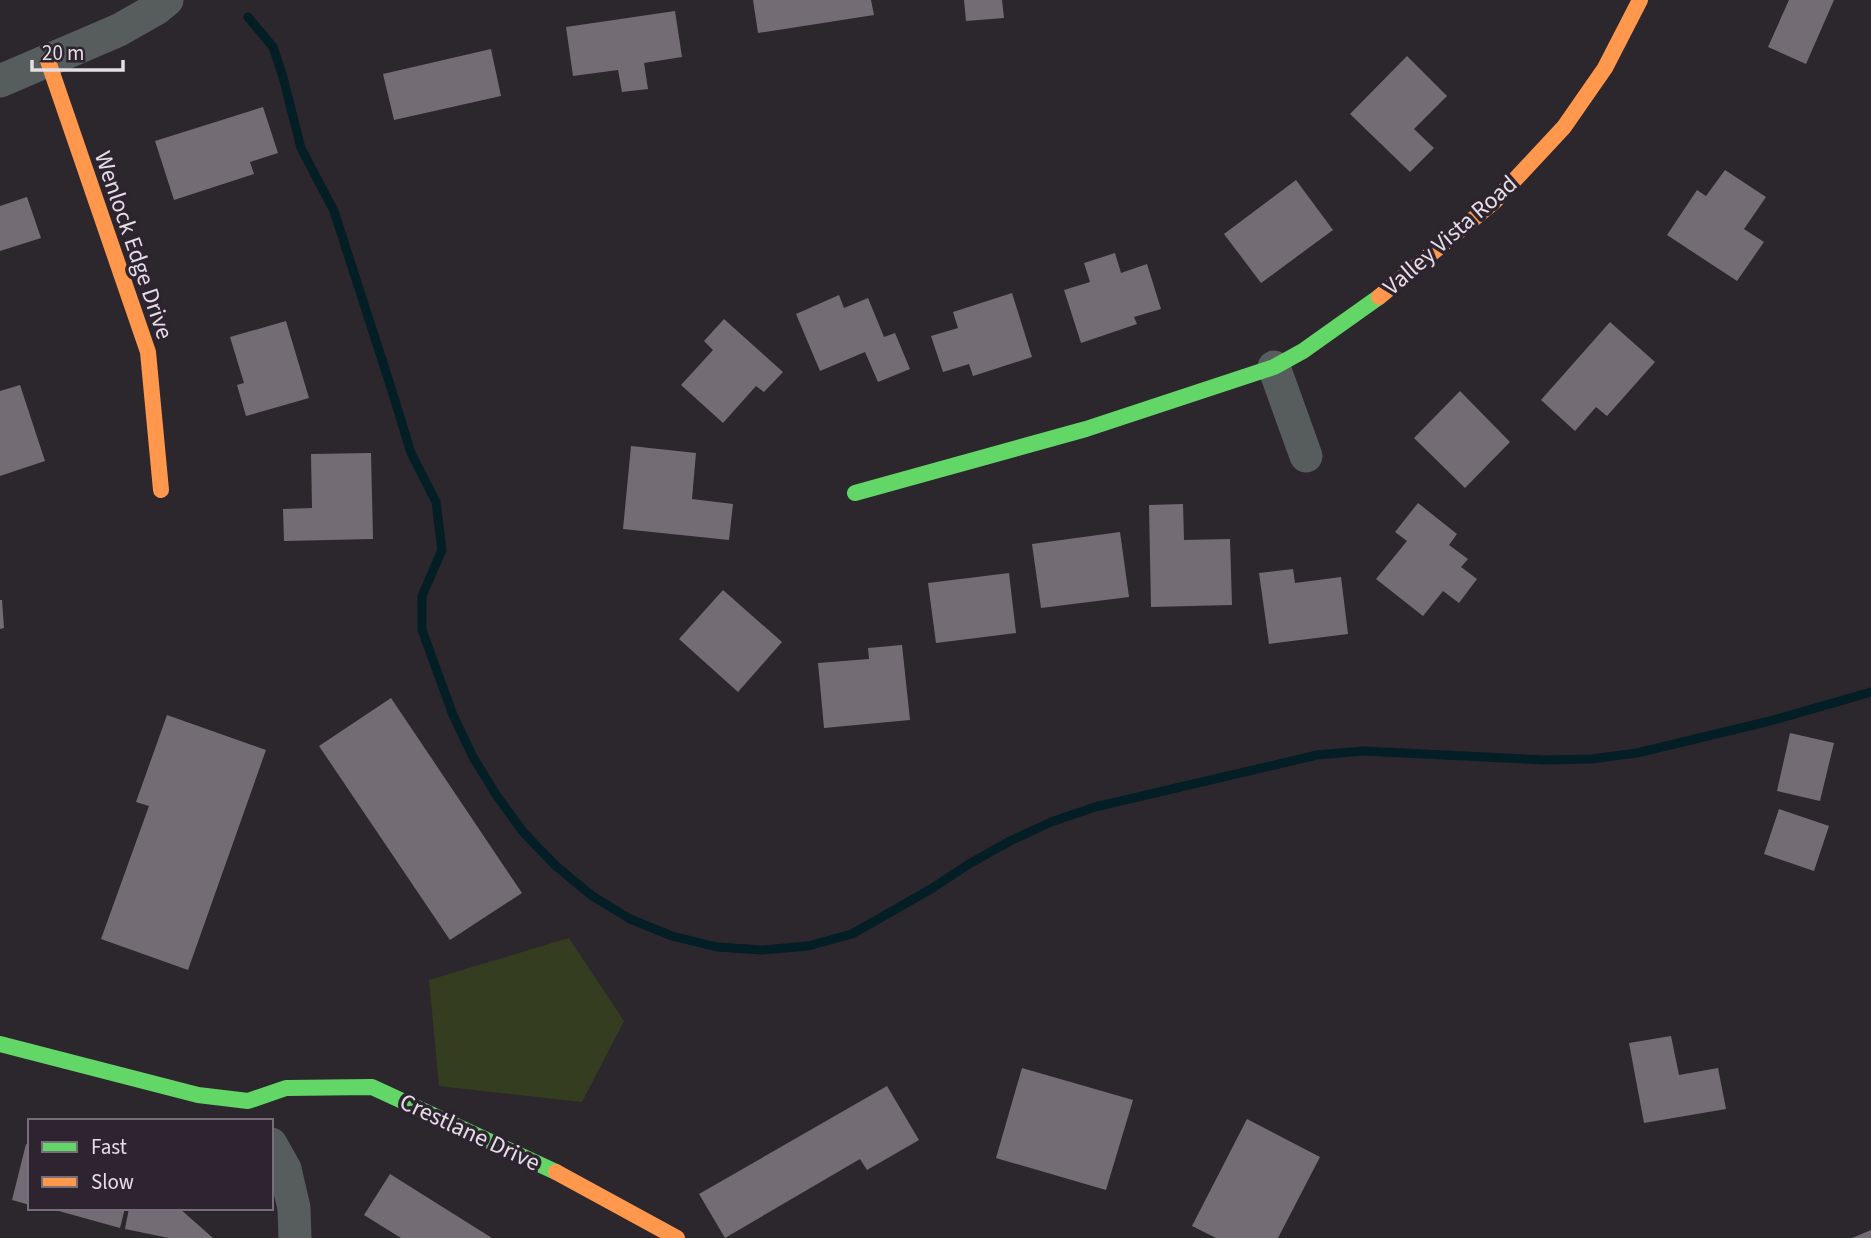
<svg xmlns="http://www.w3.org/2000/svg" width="1871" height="1238" font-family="'Source Sans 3',sans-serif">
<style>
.green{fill:#353d20}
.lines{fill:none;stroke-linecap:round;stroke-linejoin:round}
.stream{stroke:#041e25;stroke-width:9}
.building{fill:#746c75}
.street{stroke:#575d5d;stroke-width:33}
.fast{stroke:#63d668;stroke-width:16}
.slow{stroke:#ff974d;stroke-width:16}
.labels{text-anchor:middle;stroke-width:7;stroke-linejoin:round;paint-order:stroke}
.street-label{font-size:24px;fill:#e4dee5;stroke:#2d242f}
</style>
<rect width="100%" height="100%" fill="#2c272c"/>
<polygon class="green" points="569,938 624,1021 582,1102 439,1086 429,980"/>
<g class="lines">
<polyline class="stream" points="248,17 273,47 283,77 301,148 334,211 393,394 411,453 436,502 442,550 422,596 422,630 453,715 473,757 497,796 524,833 556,866 591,895 630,919 672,936 717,947 762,950 808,946 852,934 931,889 969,864 1010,841 1051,822 1095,807 1317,755 1363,751 1545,760 1591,759 1637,753 1770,721 1871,692"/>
</g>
<g class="building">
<polygon points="753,0 871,0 874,15 758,33"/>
<polygon points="964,0 1002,0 1004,18 966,21"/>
<polygon points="1789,0 1834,0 1806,64 1768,47"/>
<polygon points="675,11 682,57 644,63 648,89 622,92 618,70 573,76 566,27"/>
<polygon points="491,49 501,96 394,120 383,74"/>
<polygon points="1407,56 1447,96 1414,129 1434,148 1410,172 1350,114"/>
<polygon points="263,107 278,153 250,162 254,174 174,200 155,141"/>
<polygon points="1725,170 1766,197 1744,229 1764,242 1737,281 1667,235 1697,190 1706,196"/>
<polygon points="1296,180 1333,230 1261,283 1224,234"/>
<polygon points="27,197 41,238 0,251 0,206"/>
<polygon points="1115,253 1121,273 1147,264 1161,309 1134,317 1137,324 1081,343 1064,290 1090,282 1084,263"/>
<polygon points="1012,293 1032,357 973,376 969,364 943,372 931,336 958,328 953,312"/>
<polygon points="839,295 844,308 868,298 884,337 895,333 910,369 878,382 865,352 820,371 796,314"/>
<polygon points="724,319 783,372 764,392 756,386 723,423 681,385 713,350 704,341"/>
<polygon points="286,321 309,398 246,416 237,385 244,383 230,337"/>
<polygon points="1610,322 1655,362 1607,416 1596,407 1575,431 1541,400"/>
<polygon points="20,385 45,461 0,476 0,391"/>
<polygon points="1460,391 1510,442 1465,488 1414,438"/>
<polygon points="631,446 696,453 692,499 733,504 729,540 623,529"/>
<polygon points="371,453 373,539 284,541 283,509 312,508 311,454"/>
<polygon points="1418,503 1457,534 1449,545 1468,559 1461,567 1477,579 1459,603 1443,591 1423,616 1376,579 1407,541 1395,532"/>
<polygon points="1183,504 1184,540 1230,539 1232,605 1151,607 1149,505"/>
<polygon points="1120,532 1129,597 1041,608 1032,544"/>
<polygon points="1293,569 1295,583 1341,577 1348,634 1269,644 1259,573"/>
<polygon points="1009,573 1016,633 936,643 928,583"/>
<polygon points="723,590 782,642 738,692 679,639"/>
<polygon points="0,600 2,600 4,628 0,629"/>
<polygon points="902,645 910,720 824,728 818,663 869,659 868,648"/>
<polygon points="391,698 522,893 450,940 319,746"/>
<polygon points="167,715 266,750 188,970 101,939 149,806 136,802"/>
<polygon points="1790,733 1834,743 1820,801 1777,791"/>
<polygon points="1779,809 1829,826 1814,871 1764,854"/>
<polygon points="1671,1036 1679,1075 1718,1068 1726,1109 1644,1123 1629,1043"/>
<polygon points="1022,1068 1133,1100 1106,1190 996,1158"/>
<polygon points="887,1086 919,1140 867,1170 860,1159 725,1238 699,1194"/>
<polygon points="1247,1119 1320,1157 1278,1238 1216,1238 1192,1226"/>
<polygon points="26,1144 30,1145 30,1205 12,1200"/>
<polygon points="390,1174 492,1238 401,1238 364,1215"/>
<polygon points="48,1208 125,1208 120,1228"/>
<polygon points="129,1208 179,1208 213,1238 169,1238 125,1229"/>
<polygon points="1871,1230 1871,1238 1852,1238"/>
</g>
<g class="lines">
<g class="street">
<polyline points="0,81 119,30 156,9 167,0"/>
<polyline points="1274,367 1306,456"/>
<polyline points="271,1144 285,1169 294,1208 295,1238"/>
</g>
<g class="fast">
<polyline points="855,493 1086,429 1274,367 1303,351 1379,297"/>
<polyline points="0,1044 198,1095 248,1101 286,1088 372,1087 556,1172"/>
</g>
<g class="slow">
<polyline points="48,61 148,352 161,490"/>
<polyline points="1379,297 1495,201 1564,127 1605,68 1640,0"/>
<polyline points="556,1172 677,1238"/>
</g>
</g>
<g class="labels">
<g class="street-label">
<text transform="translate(1450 235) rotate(-41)" y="8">Valley Vista Road</text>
<text transform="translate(134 245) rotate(71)" y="8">Wenlock Edge Drive</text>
<text transform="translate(470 1132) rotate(25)" y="8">Crestlane Drive</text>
</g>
</g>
<rect x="28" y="1119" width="245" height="91" fill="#2d242f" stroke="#766e78" stroke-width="2"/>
<rect x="42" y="1142" width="35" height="10" fill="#63d668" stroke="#766e78" stroke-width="2"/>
<text x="91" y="1154" font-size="21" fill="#e4dee5">Fast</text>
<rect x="42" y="1177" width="35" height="10" fill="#ff974d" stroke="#766e78" stroke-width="2"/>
<text x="91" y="1189" font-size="21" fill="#e4dee5">Slow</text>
<path d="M32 60v10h91v-10" fill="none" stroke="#e4dee5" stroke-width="3.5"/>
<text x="42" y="60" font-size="21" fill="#e4dee5" stroke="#2d242f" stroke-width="5" paint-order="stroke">20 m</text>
</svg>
